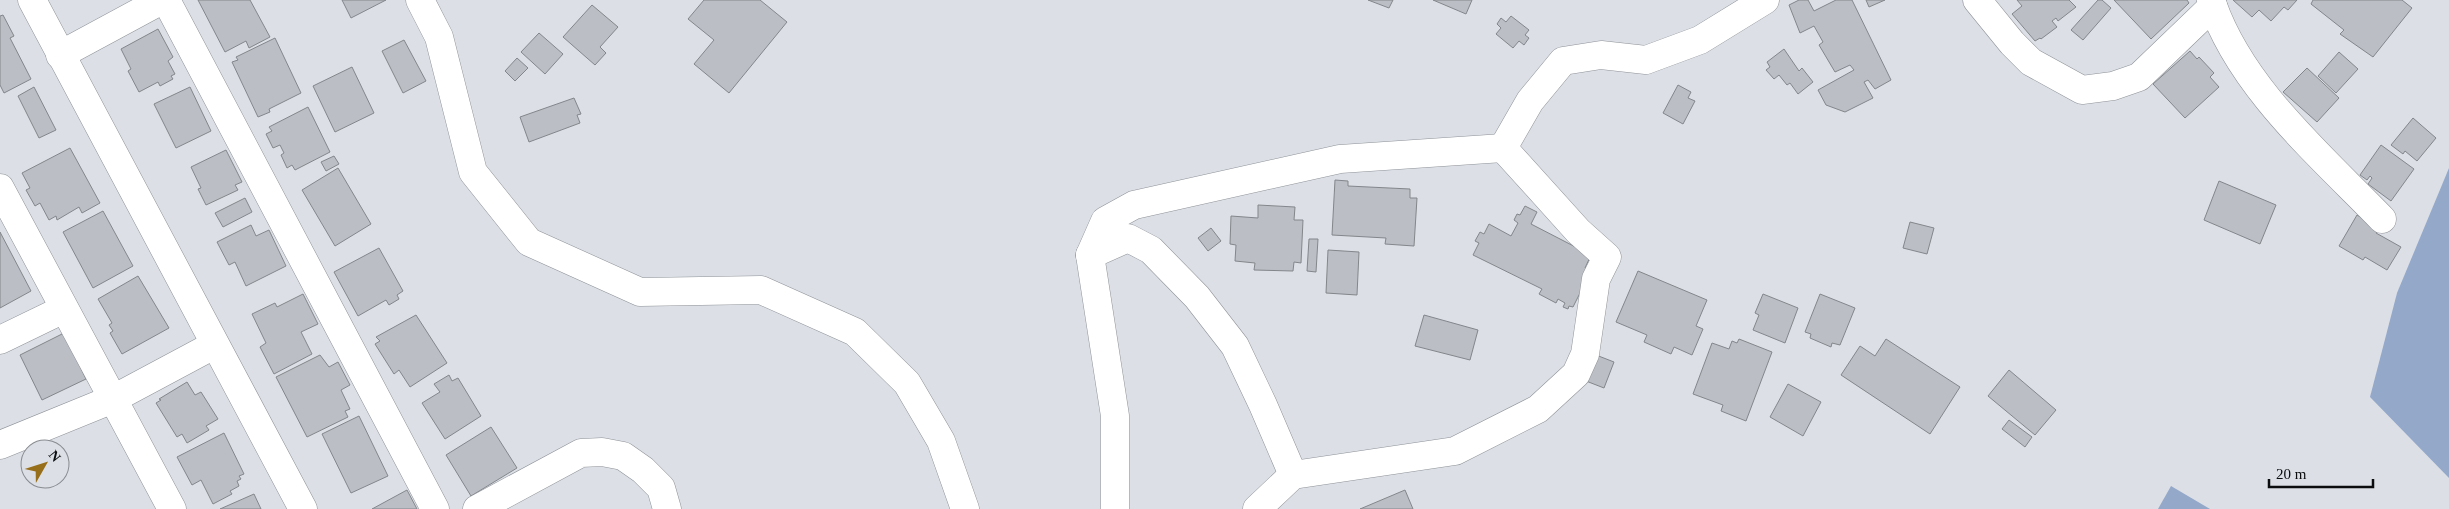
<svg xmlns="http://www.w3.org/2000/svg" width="2449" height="509" font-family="'Times New Roman',serif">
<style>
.forest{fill:#94a8ca}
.building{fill:#bbbfc5;stroke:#83878c}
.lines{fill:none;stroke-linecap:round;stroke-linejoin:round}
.minor-casing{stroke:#8e9298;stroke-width:29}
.minor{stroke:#fff;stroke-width:28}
</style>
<rect width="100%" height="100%" fill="#dce0e6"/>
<g class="forest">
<polygon points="2449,168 2449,478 2370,397 2397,293"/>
<polygon points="2171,486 2210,509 2158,509"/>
</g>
<g class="building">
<polygon points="198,0 250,0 270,37 249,48 246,41 225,52"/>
<polygon points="342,0 386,0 351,18"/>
<polygon points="704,0 760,0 787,22 729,93 694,64 714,40 688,19"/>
<polygon points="1368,0 1393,0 1389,8"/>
<polygon points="1433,0 1472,0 1466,14"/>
<polygon points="1799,0 1808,0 1814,11 1836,0 1852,0 1891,80 1875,89 1868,80 1864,82 1873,98 1845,112 1826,105 1818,90 1854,70 1850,65 1835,72 1819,45 1823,42 1814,26 1800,33 1789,5"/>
<polygon points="1866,0 1885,0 1869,7"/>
<polygon points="2017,0 2069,0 2076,7 2058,21 2056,18 2052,21 2057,27 2041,39 2040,38 2035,41 2012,14 2022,6"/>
<polygon points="2098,0 2102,0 2111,8 2083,40 2071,30"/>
<polygon points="2114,0 2187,0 2189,3 2151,39"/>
<polygon points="2233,0 2297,0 2288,10 2284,7 2271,21 2259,10 2252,17"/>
<polygon points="2313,0 2402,0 2412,8 2373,57 2340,34 2344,30 2311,4"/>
<polygon points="592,5 618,27 600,47 606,53 595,65 563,37"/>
<polygon points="3,15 14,36 10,38 31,79 4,93 0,85 0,16"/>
<polygon points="1511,16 1529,30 1525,35 1529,38 1524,45 1519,41 1513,48 1496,34 1501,28 1497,24 1501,18 1506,22"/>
<polygon points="158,29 173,57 168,61 175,74 171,76 173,79 160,86 158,82 139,92 128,71 131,69 121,49"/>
<polygon points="539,33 563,54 545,74 521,52"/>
<polygon points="275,38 301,93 269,109 270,112 258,117 232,62 238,60 236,57"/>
<polygon points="404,40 426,81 403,93 382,51"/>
<polygon points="1784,49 1799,71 1802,68 1813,82 1798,94 1790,83 1787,85 1779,75 1774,79 1766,70 1770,67 1767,62"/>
<polygon points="2190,51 2197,59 2199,57 2214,73 2210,77 2219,87 2185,118 2153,84"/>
<polygon points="2339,52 2358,69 2336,93 2318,76"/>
<polygon points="517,58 528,68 515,81 505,71"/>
<polygon points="352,67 374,113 335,132 313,86"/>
<polygon points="2307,68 2339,98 2317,122 2283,92"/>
<polygon points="1678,85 1691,92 1688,98 1695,101 1683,124 1663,113"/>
<polygon points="34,87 56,130 39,138 18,96"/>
<polygon points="190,87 211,131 176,148 154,104"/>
<polygon points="574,98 581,114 577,115 580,123 529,142 520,117"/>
<polygon points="308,107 330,152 295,170 292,165 287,168 281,155 284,153 280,145 273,148 266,134 272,131 269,127"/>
<polygon points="2413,118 2436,138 2417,161 2405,151 2403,154 2391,145"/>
<polygon points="2381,145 2414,169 2391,201 2368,184 2372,178 2370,176 2367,180 2360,175"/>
<polygon points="70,148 100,203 82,213 79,207 57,220 56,216 49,220 40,203 35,206 26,190 30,188 22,173"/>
<polygon points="226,150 242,182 235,185 238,190 206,205 198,189 201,188 191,167"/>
<polygon points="334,156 339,164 326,171 321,162"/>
<polygon points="338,168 371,224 335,246 302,190"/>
<polygon points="1335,180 1348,181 1348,186 1410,189 1410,198 1417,198 1414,246 1385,244 1386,238 1332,235"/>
<polygon points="2219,181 2276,205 2260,244 2204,220"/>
<polygon points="245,198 252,212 223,227 215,213"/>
<polygon points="1258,205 1295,207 1294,220 1303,220 1301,263 1294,262 1293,271 1254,270 1255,263 1235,261 1236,245 1230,244 1231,216 1258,218"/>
<polygon points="1525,206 1537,212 1531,224 1591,255 1585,268 1591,271 1573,307 1569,306 1568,309 1563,307 1565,303 1558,299 1556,303 1539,294 1542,289 1473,255 1479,243 1475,241 1480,232 1484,234 1489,224 1511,236 1518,223 1514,220 1517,214 1520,215"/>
<polygon points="103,211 133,266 93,288 63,232"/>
<polygon points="2357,215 2379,228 2376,233 2401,247 2387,270 2365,257 2363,260 2339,246"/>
<polygon points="1910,222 1934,228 1927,254 1903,248"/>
<polygon points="251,225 256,236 269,230 286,266 246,286 235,262 229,265 217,242"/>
<polygon points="1211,228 1221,241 1208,251 1198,238"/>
<polygon points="0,232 31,291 0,308"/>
<polygon points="1309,239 1318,239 1316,272 1307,271"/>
<polygon points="379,248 403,291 397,295 399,299 389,305 386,300 358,316 334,272"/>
<polygon points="1328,250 1359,252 1357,295 1326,293"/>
<polygon points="1638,271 1707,300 1696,326 1703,329 1692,355 1674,347 1671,354 1644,342 1647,335 1616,322"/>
<polygon points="138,276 169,328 122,354 110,333 113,331 109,325 112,323 98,299"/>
<polygon points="303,294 318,324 301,332 312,354 274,374 260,347 266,343 252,314 275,303 277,307"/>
<polygon points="1763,294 1798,308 1785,343 1753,330 1759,315 1755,313"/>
<polygon points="1820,294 1855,308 1840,345 1832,343 1831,347 1810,338 1811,334 1805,332"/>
<polygon points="416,315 447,363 410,387 399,370 394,374 375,344 380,341 376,337"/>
<polygon points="1424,315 1478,330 1470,360 1415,346"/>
<polygon points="64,333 86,379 42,400 20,355"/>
<polygon points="1739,339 1772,352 1746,421 1721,411 1723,405 1693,394 1712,343 1729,349 1732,341 1737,343"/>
<polygon points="1886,339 1960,387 1930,434 1841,375 1860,346 1875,356"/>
<polygon points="320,355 329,367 338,362 350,385 341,390 350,409 345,411 348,417 307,437 276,377"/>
<polygon points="1596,355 1614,362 1604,388 1586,381"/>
<polygon points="2009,370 2056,410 2035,435 1988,396"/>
<polygon points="449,375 452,381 458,378 481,416 445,439 422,403 440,392 434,384"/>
<polygon points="187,382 195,395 201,392 218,419 206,426 209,430 187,443 182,434 177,437 156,403 161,400 159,399"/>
<polygon points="1788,384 1821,402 1803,436 1770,417"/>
<polygon points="359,416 388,476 351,493 322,434"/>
<polygon points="2009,420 2032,437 2025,447 2002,429"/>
<polygon points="491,427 517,468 471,496 446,455"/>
<polygon points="224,433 244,474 239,476 241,479 237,481 239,486 230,491 232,494 213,504 201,480 192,485 177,457"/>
<polygon points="407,490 417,509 372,509"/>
<polygon points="1405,490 1413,509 1360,509"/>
<polygon points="254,494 261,509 220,509"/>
</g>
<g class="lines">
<g class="minor-casing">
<g id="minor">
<polyline points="32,0 303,509"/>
<polyline points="166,0 435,509"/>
<polyline points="420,0 439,37 473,172 529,242 640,292 761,290 855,332 907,383 941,441 965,509"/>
<polyline points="1977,0 2012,43 2031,62 2082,90 2113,86 2139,77 2213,6"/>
<path d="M2211,0c28,86 109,155 171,219"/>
<polyline points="60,55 162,0"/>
<polyline points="1503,148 1530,101 1563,61 1601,55 1646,60 1700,40 1765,0"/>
<polyline points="0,188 172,509"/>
<polyline points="1090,255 1128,238 1151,250 1197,297 1235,346 1263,405 1293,475"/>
<polyline points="0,340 64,309"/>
<polyline points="0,445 113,399 214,345"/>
<polyline points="477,509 581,453 602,452 623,456 643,470 661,488 667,509"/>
<polyline points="1115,509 1115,416 1090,255 1105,221 1134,205 1340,159 1503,148"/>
<polyline points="1257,509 1293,475 1455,451 1538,409 1576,374 1585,354 1596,279 1607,257 1578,231 1503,148"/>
</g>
</g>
<use href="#minor" class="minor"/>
</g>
<g transform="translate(45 464) rotate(51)"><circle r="24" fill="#dce0e6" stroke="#888b90"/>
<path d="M0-4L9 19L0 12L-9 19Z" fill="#976e1a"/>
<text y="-8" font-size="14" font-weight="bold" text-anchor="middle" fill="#0a0c0e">N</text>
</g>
<path d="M2269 479v8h104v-8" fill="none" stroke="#0a0c0e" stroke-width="2.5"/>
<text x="2276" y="479" font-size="15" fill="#0a0c0e" stroke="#dce0e6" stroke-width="4" paint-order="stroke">20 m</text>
</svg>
